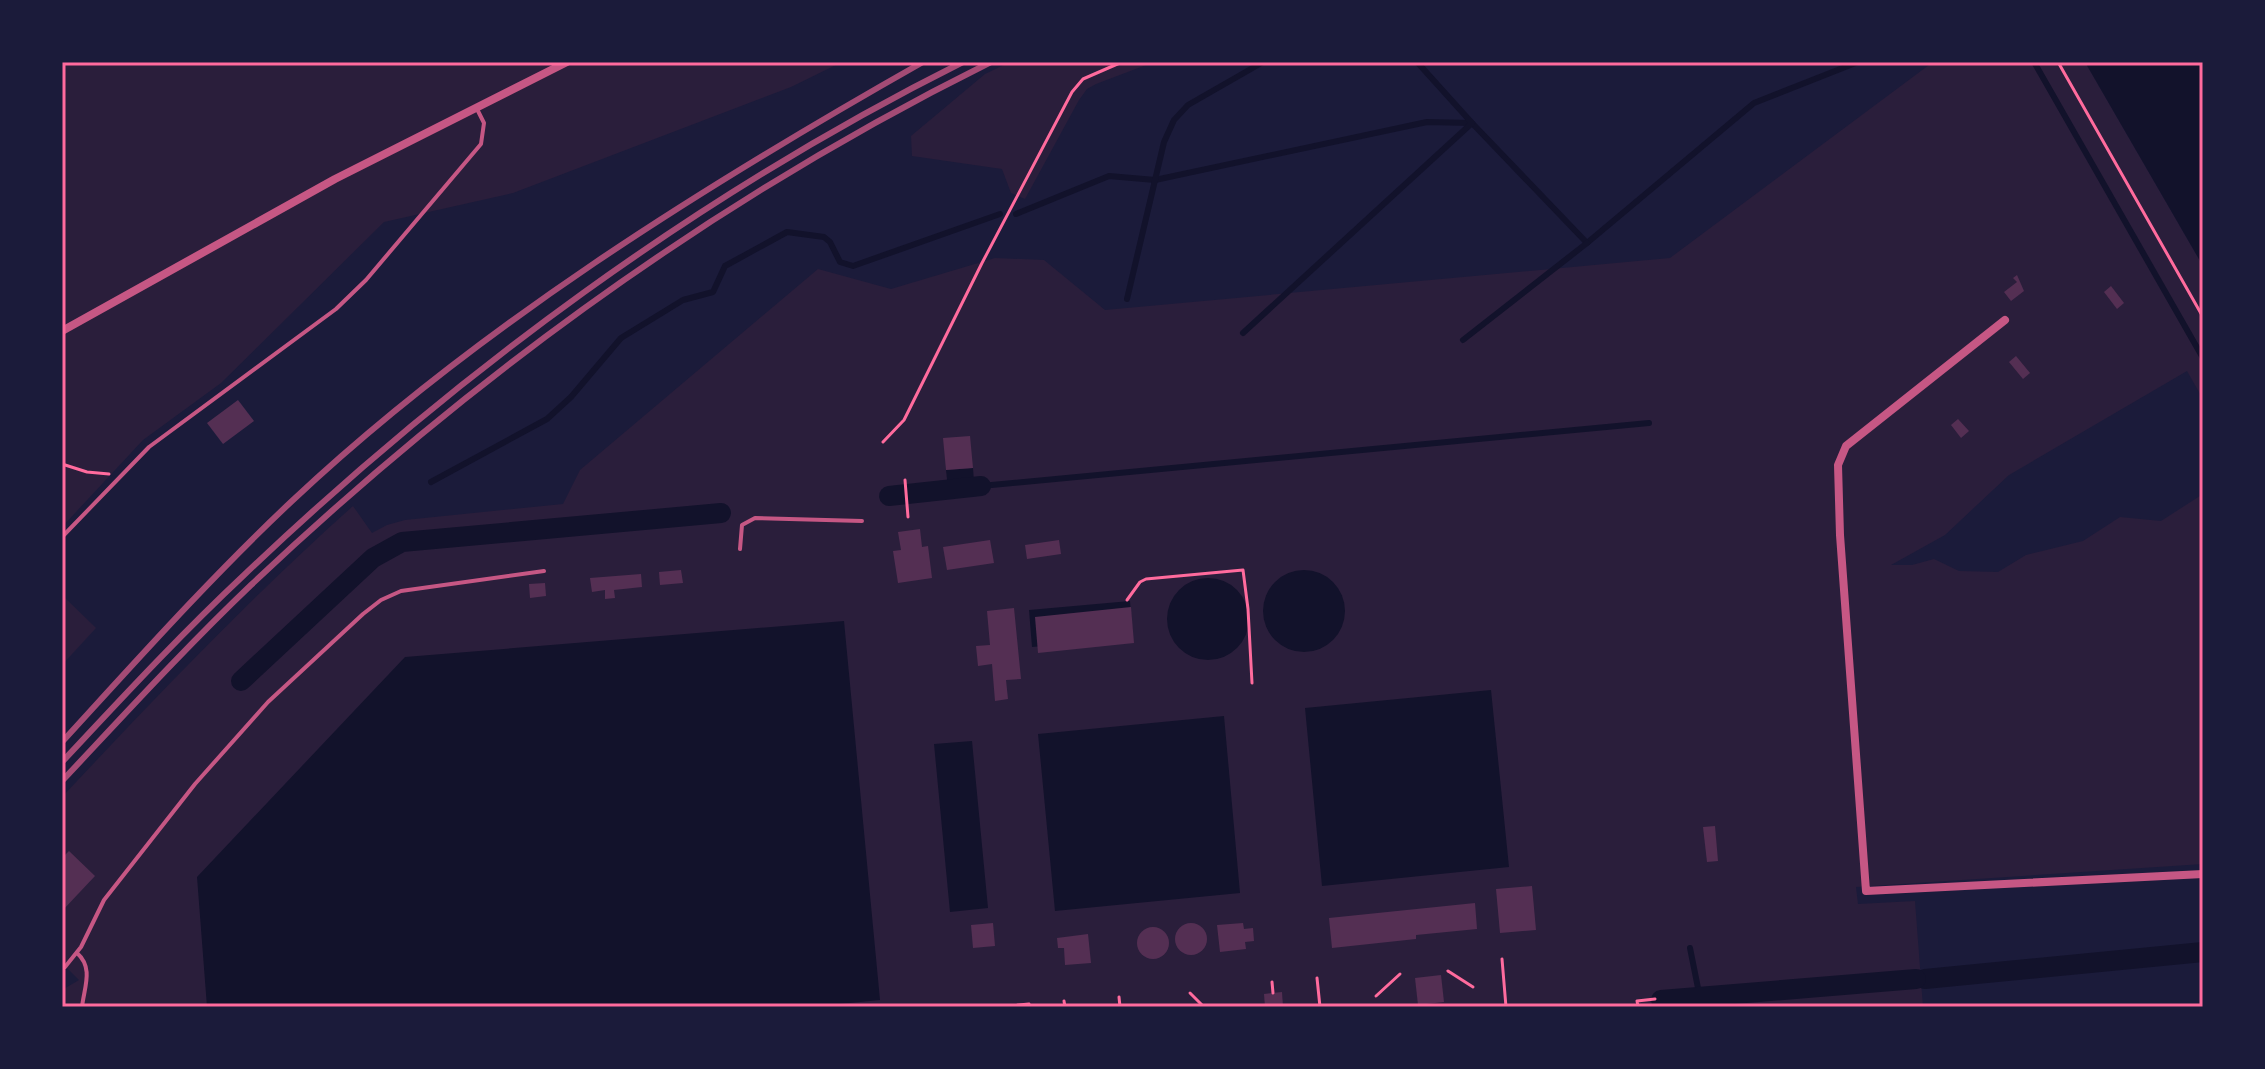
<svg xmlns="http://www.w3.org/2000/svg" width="2265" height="1069" font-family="Jost,sans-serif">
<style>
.green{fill:#2a1e3b}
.water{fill:#12122b}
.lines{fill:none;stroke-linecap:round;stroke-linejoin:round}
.stream{stroke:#12122b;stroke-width:6}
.canal{stroke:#12122b;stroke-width:20}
.building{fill:#542f53}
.path{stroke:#ff6b9d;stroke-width:3}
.service{stroke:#c65784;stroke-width:4}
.minor{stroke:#c65784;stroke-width:8}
.rail{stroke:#a44b75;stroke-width:6}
.neatline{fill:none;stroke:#ff6b9d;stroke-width:3}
</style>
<rect width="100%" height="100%" fill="#1b1b3a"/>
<g class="green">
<polygon points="62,62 842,62 791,87 513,193 384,222 221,383 143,440 62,527"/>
<polygon points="1010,62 1154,62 1096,84 1087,89 1079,100 1025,199 1011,193 1002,169 912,156 911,136 985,74"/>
<path d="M1933,62h152l118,204v133l-16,-28 -178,104 -64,60 -54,30h21l22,-6 25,12 39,1 28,-17 57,-14 37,-24 41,4 42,-27v370l-347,23 2,17 57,-3 8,106h-1861v-17l17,-10 -17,-17v-166c94,-100 188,-199 291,-291l19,27 15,-8 18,-5 158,-16 17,-34 238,-201 73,20 104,-31 49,2 61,50 565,-52z"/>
<polygon points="62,595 96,628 62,665"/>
</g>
<g class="water">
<polygon points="2085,62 2203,62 2203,266"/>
<polygon points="973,468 975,496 949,498 946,470"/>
<circle cx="1304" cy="611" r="41"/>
<circle cx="1208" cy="619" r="41"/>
<polygon points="1130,601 1133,638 1032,647 1029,610"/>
<polygon points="844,621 880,1000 810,1007 207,1007 197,877 405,657"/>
<polygon points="1491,690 1509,867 1322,886 1305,708"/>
<polygon points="1224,716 1240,893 1055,911 1038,734"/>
<polygon points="972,741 988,908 950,912 934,744"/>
</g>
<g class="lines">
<g class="stream">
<polyline points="2034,62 2203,358"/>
<polyline points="1016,214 1109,176 1155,180 1427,122 1472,123 1587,243 1754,103 1858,62"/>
<polyline points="1127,299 1164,142 1174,120 1188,105 1263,62"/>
<polyline points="1243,333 1472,123 1417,62"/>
<polyline points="1463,340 1587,243"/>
<polyline points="431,482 547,419 571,397 621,338 683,300 713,292 725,266 787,232 824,237 830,242 840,262 853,266 1000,214"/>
<polyline points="981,486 1649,423"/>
<polyline points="1690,948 1700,998"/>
<polyline points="1715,997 1716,1007"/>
</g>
<g class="canal">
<polyline points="889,496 981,486"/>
<polyline points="241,681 373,558 402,542 721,513"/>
<polyline points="1925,979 2203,952"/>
<polyline points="1661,1000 1916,979"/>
</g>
</g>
<g class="building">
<polygon points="2017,275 2024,291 2011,301 2004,292 2017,282 2013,278"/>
<polygon points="2111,286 2124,303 2117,309 2104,292"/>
<polygon points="2016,356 2030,373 2023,379 2009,362"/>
<polygon points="238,400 254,421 223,444 207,423"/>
<polygon points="1958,419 1969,431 1961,438 1951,425"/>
<polygon points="970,436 973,468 946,470 943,438"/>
<polygon points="920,529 922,547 928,546 932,578 898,583 893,551 901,550 898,532"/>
<polygon points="990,540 994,563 947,570 943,547"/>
<polygon points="1059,540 1061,554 1027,559 1025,545"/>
<polygon points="681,570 683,583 660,585 659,572"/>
<polygon points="641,574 642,587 614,590 615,598 605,599 605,590 592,592 590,578"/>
<polygon points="545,583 546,596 530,598 529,584"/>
<polygon points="1131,607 1134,643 1038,653 1035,617"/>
<polygon points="1014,608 1021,679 1006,680 1008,699 995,701 992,664 978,666 976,646 990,645 987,611"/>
<polygon points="1715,826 1718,861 1707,862 1703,827"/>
<polygon points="69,851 95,876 62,911 62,858"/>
<polygon points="1532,886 1536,930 1500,933 1496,889"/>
<polygon points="1475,903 1477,929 1416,935 1416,939 1332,948 1329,918"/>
<circle cx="1191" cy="939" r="16"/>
<polygon points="993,923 995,946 973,948 971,925"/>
<polygon points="1243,923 1244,929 1253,928 1254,941 1245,942 1246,949 1220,952 1217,925"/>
<circle cx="1153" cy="943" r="16"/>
<polygon points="1088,934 1091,963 1065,965 1064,948 1058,948 1057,938"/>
<polygon points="1441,975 1444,1002 1418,1005 1415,978"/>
<polygon points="1282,992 1283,1007 1265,1007 1264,994"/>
</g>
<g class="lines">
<g class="path">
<polyline points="2058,62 2203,317"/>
<polyline points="883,442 904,420 982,263 1072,92 1083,79 1122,62"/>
<polyline points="62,464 87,472 109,474"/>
<polyline points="905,480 908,517"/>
<polyline points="1127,600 1140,582 1146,579 1243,570 1248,609 1252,683"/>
<polyline points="1502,959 1506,1007"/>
<polyline points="1448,971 1473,987"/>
<polyline points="1317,978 1320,1007"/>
<polyline points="1272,982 1273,993"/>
<polyline points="1190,993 1204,1007"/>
<polyline points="1376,996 1400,974"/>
<polyline points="1119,997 1120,1007"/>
<polyline points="1064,1001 1065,1007"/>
<polyline points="1000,1007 1029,1004"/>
<polyline points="1625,1007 1638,1006 1637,1001 1655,999"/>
</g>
<g class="service">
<polyline points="62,537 149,447 336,309 366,280 481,144 484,123 477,109"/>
<polyline points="740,549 742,525 755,518 862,521"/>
<path d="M77,953c17,15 7,35 5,54"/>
<polyline points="65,967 81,947 104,900 195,784 268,702 363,614 381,600 401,591 544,571"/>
</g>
<g class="minor">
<polyline points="2005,320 1846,446 1838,465 1840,535 1866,891 2203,874"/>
<polyline points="62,331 335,179 567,62"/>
</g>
<g class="rail">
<path d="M62,742c75,-82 149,-165 230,-241 184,-173 412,-315 631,-439"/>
<path d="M62,762c59,-63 118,-127 181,-186 213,-203 456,-382 720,-514"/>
<path d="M62,781c62,-66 124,-134 189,-196 220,-208 468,-388 740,-523"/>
</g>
</g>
<rect width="2265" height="1069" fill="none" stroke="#1b1b3a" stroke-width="128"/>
<rect x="64" y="64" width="2137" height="941" class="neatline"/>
</svg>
